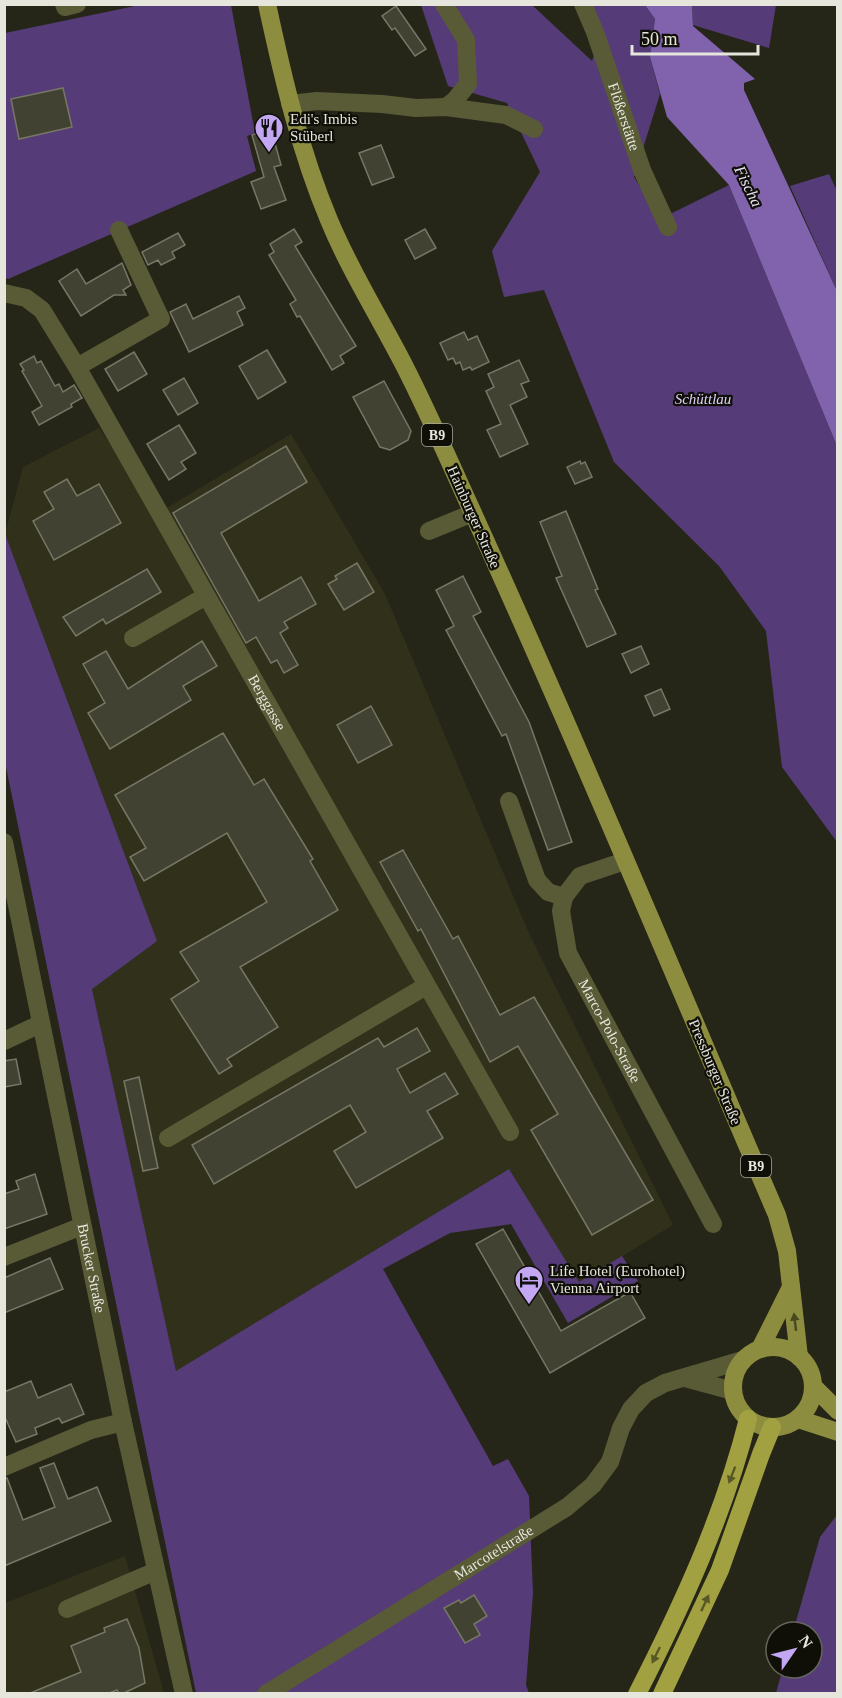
<svg xmlns="http://www.w3.org/2000/svg" width="842" height="1698" font-family="'Times New Roman',serif">
<style>
.built{fill:#30301b}
.green{fill:#553c79}
.water{fill:#8062ad}
.building{fill:#414232;stroke:#776;stroke-width:1.5}
.lines{fill:none;stroke-linecap:round;stroke-linejoin:round}
.minor{stroke:#595a36;stroke-width:18}
.major{stroke:#8d8d40;stroke-width:18}
.highway{stroke:#a2a142;stroke-width:18}
.oneway{fill:#484821}
.oneway2{fill:#585825}
.labels{text-anchor:middle;stroke-width:4.5;stroke-linejoin:round;paint-order:stroke}
.shield{fill:#0f0f08;stroke:#a6a69d;stroke-width:1.5}
.shield-label{font-size:14px;font-weight:bold;fill:#e6e6dd}
.street-label{font-size:15px;fill:#e6e6dd;stroke:#0f0f08}
.poi-label{font-size:15px;fill:#e6e6dd;stroke:#0f0f08;text-anchor:start}
.park-label{font-size:15px;font-style:italic;fill:#ded0fa;stroke:#0f0f08}
.water-label{font-size:16px;font-style:italic;fill:#e6dff4;stroke:#0f0f08}
</style>
<rect width="100%" height="100%" fill="#262618"/>
<g class="built">
<polygon points="99,428 158,513 291,434 385,594 528,931 673,1225 579,1283 509,1169 176,1372 92,989 5,534 23,467"/>
<polygon points="125,1556 164,1693 5,1694 5,1603"/>
</g>
<g class="green">
<polygon points="140,5 231,5 255,133 247,136 256,171 8,279 5,278 5,33"/>
<polygon points="421,5 532,5 592,61 603,30 592,5 645,5 655,19 650,57 660,94 634,177 660,219 729,185 837,446 837,842 782,767 766,631 719,566 614,462 544,290 504,297 492,251 540,172 507,103 448,86"/>
<polygon points="692,5 776,5 769,48 693,25"/>
<polygon points="829,174 837,191 837,291 790,186"/>
<polygon points="5,534 157,941 92,989 176,1371 509,1169 579,1282 622,1256 638,1281 568,1323 511,1224 450,1233 383,1269 493,1466 508,1459 529,1496 533,1593 526,1685 529,1693 196,1693 5,762"/>
<polygon points="837,1515 837,1693 776,1693 783,1668 812,1668 812,1632 793,1632 820,1537"/>
</g>
<polygon class="water" points="645,5 692,5 693,26 755,79 744,83 744,90 837,291 837,446 729,185 667,117 650,57 655,19"/>
<g class="building">
<polygon points="396,6 426,49 415,56 395,28 392,30 382,16"/>
<polygon points="63,88 72,127 19,139 11,99"/>
<polygon points="271,129 281,165 274,167 286,200 261,209 251,182 264,177 252,135"/>
<polygon points="381,145 394,177 372,185 359,153"/>
<polygon points="294,229 302,242 295,246 356,346 340,356 344,363 332,370 300,316 297,317 290,304 296,300 269,255 274,252 270,244"/>
<polygon points="425,229 436,248 415,259 405,240"/>
<polygon points="178,233 185,245 172,252 175,258 161,265 158,260 148,265 142,252"/>
<polygon points="122,263 131,285 123,290 126,295 114,295 81,316 59,281 77,269 86,284"/>
<polygon points="239,296 245,308 237,312 243,325 189,352 170,312 186,304 193,319"/>
<polygon points="464,332 468,340 477,336 489,362 472,370 470,367 463,370 460,362 456,364 453,358 448,360 440,343"/>
<polygon points="267,350 286,382 258,399 239,366"/>
<polygon points="134,352 147,374 118,391 105,369"/>
<polygon points="34,356 37,363 41,361 55,386 59,384 63,392 74,385 82,398 71,404 72,407 39,425 32,412 42,406 22,371 24,370 20,364"/>
<polygon points="519,360 529,381 521,384 527,397 510,405 528,444 500,457 487,430 501,424 486,391 494,387 488,374"/>
<polygon points="184,378 198,403 178,415 163,390"/>
<polygon points="384,381 411,431 408,440 390,450 380,447 353,397"/>
<polygon points="179,425 196,453 181,462 186,469 169,480 147,444"/>
<polygon points="286,446 307,482 221,533 259,601 301,577 316,604 284,622 288,628 280,633 298,665 284,673 277,660 271,663 256,637 246,643 173,513"/>
<polygon points="580,461 581,464 585,462 592,477 575,484 567,467"/>
<polygon points="67,479 77,496 99,484 121,523 54,560 33,521 54,509 44,492"/>
<polygon points="566,511 598,589 595,590 616,634 587,647 556,578 562,576 540,522"/>
<polygon points="357,563 374,592 344,610 328,584 337,579 335,576"/>
<polygon points="147,569 161,592 106,624 103,619 76,636 63,617"/>
<polygon points="463,576 481,612 473,616 529,722 572,842 548,850 506,734 502,736 446,630 454,626 436,590"/>
<polygon points="202,641 217,666 183,686 191,700 110,749 88,713 105,703 83,664 106,651 128,689"/>
<polygon points="641,646 649,664 631,673 622,654"/>
<polygon points="661,689 670,709 654,716 645,696"/>
<polygon points="371,706 392,745 358,763 337,725"/>
<polygon points="223,733 254,785 264,779 313,859 310,861 338,910 240,967 278,1027 227,1059 232,1066 219,1074 171,999 199,981 180,952 267,902 227,833 144,881 130,857 146,848 115,795"/>
<polygon points="403,850 453,939 458,936 500,1015 534,997 653,1200 592,1235 531,1130 558,1114 518,1046 490,1062 421,929 418,931 380,862"/>
<polygon points="417,1028 430,1051 397,1069 410,1093 445,1073 458,1094 427,1111 443,1138 356,1188 334,1151 366,1132 350,1105 214,1184 192,1145 378,1038 384,1047"/>
<polygon points="16,1059 21,1084 4,1087 4,1061"/>
<polygon points="139,1077 158,1168 143,1171 124,1081"/>
<polygon points="35,1174 47,1214 4,1229 4,1194 19,1189 16,1181"/>
<polygon points="503,1229 561,1331 630,1292 645,1318 550,1373 476,1244"/>
<polygon points="50,1258 63,1289 4,1313 4,1278"/>
<polygon points="31,1381 38,1398 71,1384 84,1414 62,1423 59,1418 35,1428 37,1434 16,1442 4,1415 4,1392"/>
<polygon points="54,1463 68,1499 97,1487 111,1521 4,1566 4,1478 7,1478 23,1520 55,1507 40,1468"/>
<polygon points="474,1595 487,1616 474,1624 480,1635 465,1643 444,1608 459,1600 461,1603"/>
<polygon points="127,1619 139,1648 145,1683 122,1694 119,1694 117,1690 107,1694 28,1694 81,1672 71,1646 105,1632 104,1628"/>
</g>
<g class="lines">
<g class="minor">
<polyline points="64,4 65,7 77,4"/>
<polyline points="444,4 466,40 468,84 455,100 446,107"/>
<path id="s1" d="M583,4l12,28 47,138 26,57"/>
<polyline points="290,104 317,101 382,104 416,108 446,107 506,115 534,129"/>
<path id="s2" d="M4,293l22,5 16,12 35,57 433,765"/>
<polyline points="77,367 161,319 119,230"/>
<polyline points="429,531 473,513"/>
<polyline points="133,638 206,596"/>
<polyline points="509,801 537,880 548,892 564,897"/>
<path id="s3" d="M4,842l119,580 61,272"/>
<path id="s4" d="M625,861l-45,15 -16,21 -3,14 7,42 145,271"/>
<polyline points="4,1041 40,1024"/>
<polyline points="168,1138 426,986"/>
<polyline points="4,1257 82,1226"/>
<polyline points="685,1378 733,1391"/>
<polyline points="4,1467 91,1430 123,1422"/>
<polyline points="67,1609 156,1571"/>
<path id="s5" d="M266,1694l301,-187 26,-22 17,-23 11,-34 10,-19 15,-16 19,-10 78,-23"/>
</g>
<g class="major">
<path d="M267,4c16,74 33,147 62,216 21,51 51,98 76,147 24,47 45,96 67,144 106,233 204,469 305,704l10,36 12,106"/>
<circle cx="773" cy="1387" r="40"/>
<polyline points="760,1349 791,1287"/>
<polyline points="813,1386 838,1411"/>
<polyline points="798,1419 838,1432"/>
</g>
<g class="highway">
<path d="M637,1694c45,-88 87,-179 111,-275"/>
<polyline points="662,1694 720,1570 761,1454 772,1427"/>
</g>
</g>
<defs><path id="oneway-solid" d="M-6-.8H1V-3.2L6.5 0L1 3.2V.8H-6Z" transform="scale(1.5)"/></defs>
<use class="oneway" href="#oneway-solid" transform="translate(795 1322) rotate(-97)"/>
<g class="oneway2">
<use href="#oneway-solid" transform="translate(732 1475) rotate(111)"/>
<use href="#oneway-solid" transform="translate(705 1603) rotate(-65)"/>
<use href="#oneway-solid" transform="translate(656 1655) rotate(116)"/>
</g>
<defs>
<g id="restaurant-pin" transform="scale(1.5)"><path d="M0 17L-7.5 6A9.5 9.5 0 1 1 7.5 6Z" fill="#c3a7f2" stroke="#0f0f08"/><path d="M-5-6h1v4h1v-4h1v4h1v-4h1v5L-1.5 .5V6h-2V.5L-5-1ZM5-6V6H3V1.5H1.5Q1.5-4 5-6Z" fill="#111"/></g>
<g id="hotel-pin" transform="scale(1.5)"><path d="M0 17L-7.5 6A9.5 9.5 0 1 1 7.5 6Z" fill="#c3a7f2" stroke="#0f0f08"/><path d="M-6-4.5h1.5V1H6V5H4.5V3h-9V5H-6ZM-4 0a1.8 1.8 0 1 1 3.6 0ZM.5 0V-2.5h3Q6-2.5 6 0Z" fill="#111"/></g>
</defs>
<g fill-rule="evenodd">
<use href="#restaurant-pin" x="269" y="128"/>
<use href="#hotel-pin" x="529" y="1280"/>
</g>
<g class="labels">
<g class="shield">
<rect x="422" y="424" width="30" height="22" rx="4.5"/>
<rect x="741" y="1155" width="30" height="22" rx="4.5"/>
</g>
<g class="shield-label">
<text x="437" y="440">B9</text>
<text x="756" y="1171">B9</text>
</g>
<g class="street-label">
<text dy="5" stroke="none"><textPath href="#s1" startOffset="120">Flößerstätte</textPath></text>
<text transform="translate(474 517) rotate(66)" y="5">Hainburger Straße</text>
<text dy="5" stroke="none"><textPath href="#s2" startOffset="495">Berggasse</textPath></text>
<text dy="5" stroke="none"><textPath href="#s4" startOffset="219">Marco-Polo-Straße</textPath></text>
<text transform="translate(715 1072) rotate(67)" y="5">Pressburger Straße</text>
<text dy="5" stroke="none"><textPath href="#s3" startOffset="435">Brucker Straße</textPath></text>
<text dy="5" stroke="none"><textPath href="#s5" startOffset="268">Marcotelstraße</textPath></text>
</g>
<g class="poi-label">
<text x="290" y="124">Edi's Imbis<tspan x="290" dy="17">Stüberl</tspan></text>
<text x="550" y="1276">Life Hotel (Eurohotel)<tspan x="550" dy="17">Vienna Airport</tspan></text>
</g>
<g class="park-label">
<text x="703" y="404">Schüttlau</text>
</g>
<g class="water-label">
<text transform="translate(749 186) rotate(64)" y="6">Fischa</text>
</g>
</g>
<rect width="842" height="1698" fill="none" stroke="#e6e6dd" stroke-width="12"/>
<g transform="translate(794 1650) rotate(55)"><circle r="28" fill="#0f0f08" stroke="#65655d" stroke-width="1.5"/>
<path d="M0-4.5L10 22L0 15L-10 22Z" fill="#c3a7f2"/>
<text y="-9" font-size="16" font-weight="bold" text-anchor="middle" fill="#e6e6dd">N</text>
</g>
<path d="M632 45v9h126v-9" fill="none" stroke="#e6e6dd" stroke-width="3"/>
<text x="641" y="45" font-size="18" fill="#e6e6dd" stroke="#0f0f08" stroke-width="4.5" paint-order="stroke">50 m</text>
</svg>
